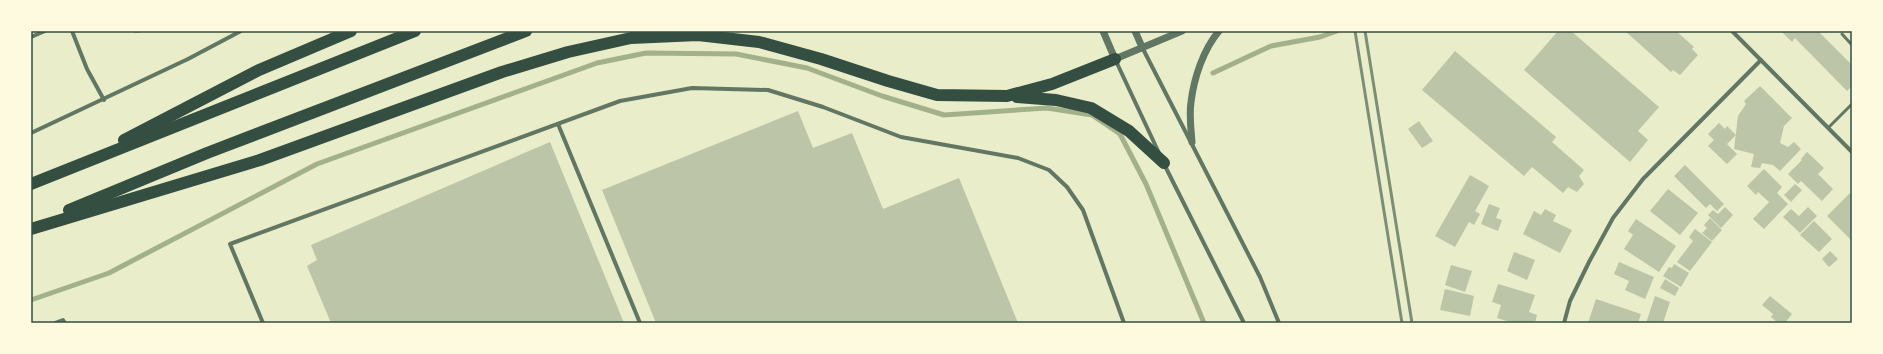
<svg xmlns="http://www.w3.org/2000/svg" width="1883" height="354" font-family="Rubik,sans-serif">
<style>
.lines{fill:none;stroke-linecap:round;stroke-linejoin:round}
.stream{stroke:#a3b18a;stroke-width:5}
.building{fill:#bcc5a7}
.service{stroke:#617663;stroke-width:3}
.minor{stroke:#617663;stroke-width:4}
.tertiary{stroke:#617663;stroke-width:7}
.motorway{stroke:#344e41;stroke-width:12}
.rail{stroke:#7c8e77;stroke-width:3}
.neatline{fill:none;stroke:#344e41;stroke-width:1.5}
</style>
<rect width="100%" height="100%" fill="#e9edc9"/>
<g class="lines">
<g class="stream">
<polyline points="1213,73 1271,46 1320,37 1337,31"/>
<polyline points="31,300 109,273 317,164 597,63 646,53 736,54 807,68 882,96 944,115 1047,108 1092,115 1120,134 1146,184 1204,323"/>
</g>
</g>
<g class="building">
<polygon points="1558,31 1571,31 1659,107 1638,131 1648,140 1630,162 1524,70"/>
<polygon points="1625,31 1676,31 1694,47 1692,49 1698,55 1680,75 1673,70 1671,72"/>
<polygon points="1781,31 1818,31 1852,65 1852,86 1847,91 1795,38 1792,42"/>
<polygon points="1455,51 1556,137 1552,142 1584,170 1579,176 1584,184 1577,192 1568,187 1563,193 1532,167 1524,176 1422,90"/>
<polygon points="1760,86 1792,118 1784,126 1780,143 1788,147 1794,142 1801,149 1780,171 1773,165 1762,163 1760,168 1751,167 1754,154 1734,149 1738,116 1746,104 1744,101"/>
<polygon points="798,111 813,148 852,133 883,209 959,178 1018,323 656,323 602,190"/>
<polygon points="1419,121 1433,141 1422,148 1408,129"/>
<polygon points="1719,123 1725,129 1727,126 1736,135 1727,144 1737,154 1727,164 1708,146 1714,140 1708,134"/>
<polygon points="550,142 624,323 331,323 307,266 317,260 311,245"/>
<polygon points="1807,152 1824,168 1818,174 1833,189 1822,201 1801,181 1798,184 1788,174 1802,160 1801,159"/>
<polygon points="1685,165 1724,204 1717,211 1710,204 1706,208 1674,176"/>
<polygon points="1764,169 1782,187 1777,193 1788,204 1764,229 1753,219 1769,202 1758,192 1756,195 1747,186"/>
<polygon points="1470,175 1489,186 1475,211 1480,214 1474,225 1469,222 1455,247 1435,236"/>
<polygon points="1795,184 1802,190 1791,202 1784,195"/>
<polygon points="1668,189 1698,213 1680,235 1650,211"/>
<polygon points="1850,193 1852,195 1852,241 1827,216"/>
<polygon points="1489,204 1500,208 1496,218 1502,220 1498,231 1481,224"/>
<polygon points="1725,207 1733,215 1721,228 1708,215 1713,210 1718,214"/>
<polygon points="1808,207 1817,216 1800,233 1783,217 1791,209 1799,216"/>
<polygon points="1545,209 1556,215 1553,221 1572,230 1560,253 1523,234 1534,211 1541,215"/>
<polygon points="1710,218 1722,230 1712,241 1702,233 1707,228 1704,225"/>
<polygon points="1636,219 1676,246 1659,272 1624,249 1633,235 1628,231"/>
<polygon points="1814,221 1832,239 1819,252 1800,235"/>
<polygon points="1695,229 1712,242 1690,271 1677,262 1693,241 1689,237"/>
<polygon points="1830,251 1838,259 1829,267 1822,259"/>
<polygon points="1514,252 1535,260 1527,280 1507,271"/>
<polygon points="1619,262 1654,277 1645,299 1625,290 1629,281 1614,274"/>
<polygon points="1674,264 1689,273 1681,287 1663,276 1669,267 1672,268"/>
<polygon points="1451,265 1472,271 1465,292 1445,285"/>
<polygon points="1665,279 1679,288 1675,296 1660,288"/>
<polygon points="1498,284 1535,295 1529,312 1537,315 1535,323 1513,323 1497,318 1501,305 1492,302"/>
<polygon points="1445,289 1474,296 1470,316 1440,310"/>
<polygon points="1655,296 1670,302 1663,323 1646,323"/>
<polygon points="1770,296 1792,314 1785,323 1778,323 1771,317 1773,314 1762,305"/>
<polygon points="1596,299 1641,314 1638,323 1588,323"/>
</g>
<g class="lines">
<g class="service">
<polyline points="135,31 139,31"/>
<polyline points="1842,34 1852,45"/>
<polyline points="1828,128 1852,104"/>
</g>
<g class="minor">
<polyline points="72,31 87,69 104,100"/>
<polyline points="1732,31 1852,152"/>
<polyline points="31,37 45,31"/>
<polyline points="1142,47 1260,277 1279,323"/>
<polyline points="1115,59 1159,153"/>
<polyline points="558,124 640,323"/>
<polyline points="31,133 188,59 241,31"/>
<polyline points="1164,164 1244,323"/>
<polyline points="55,323 63,320 65,323"/>
<polyline points="263,323 230,244 620,101 692,88 768,90 823,107 901,137 1018,158 1049,170 1067,187 1083,210 1124,323"/>
<polyline points="1564,323 1570,301 1589,262 1613,218 1643,179 1761,60"/>
</g>
<g class="tertiary">
<polyline points="1103,31 1115,59 1182,31"/>
<polyline points="1135,31 1142,47"/>
<path d="M1192,142c-1,-13 -3,-27 -1,-40 3,-24 12,-52 28,-71"/>
</g>
<g class="motorway">
<polyline points="1017,97 1056,100 1091,108 1129,131 1164,163"/>
<polyline points="124,140 259,70 351,31"/>
<polyline points="31,184 415,31"/>
<polyline points="69,210 207,153 526,31"/>
<polyline points="31,229 260,160 502,72 568,52 631,38 698,35 759,42 821,59 888,81 937,95 1007,96 1052,84 1115,59"/>
</g>
<g class="rail">
<polyline points="1355,31 1402,323"/>
<polyline points="1365,31 1412,323"/>
</g>
</g>
<rect width="1883" height="354" fill="none" stroke="#fefae0" stroke-width="64"/>
<rect x="32" y="32" width="1819" height="290" class="neatline"/>
</svg>
